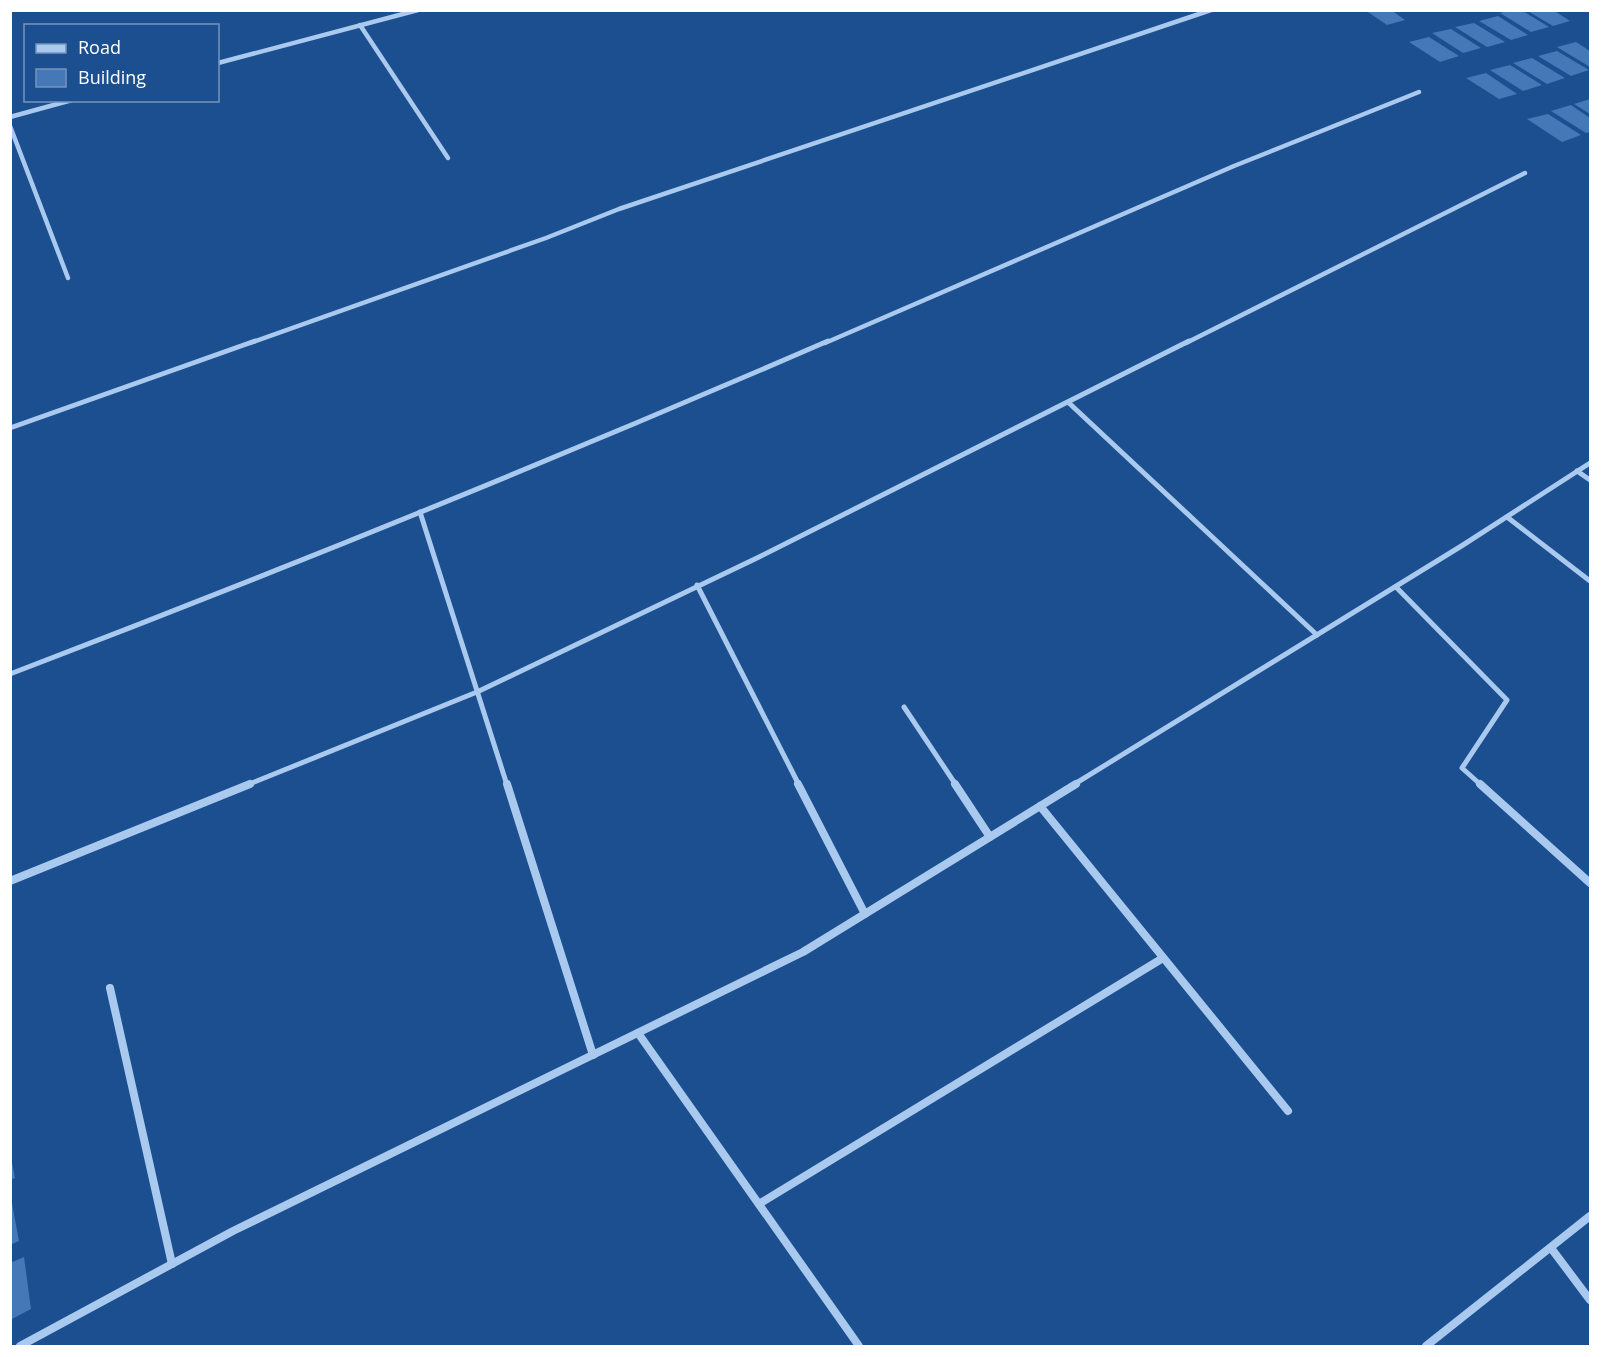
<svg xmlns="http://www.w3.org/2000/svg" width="1601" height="1357" font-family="'Open Sans',sans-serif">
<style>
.building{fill:#4478b7}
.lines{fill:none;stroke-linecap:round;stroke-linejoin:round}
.street-far2{stroke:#a9c9ee;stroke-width:4.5}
.street-far1{stroke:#a9c9ee;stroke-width:5}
.street{stroke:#a9c9ee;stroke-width:8}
</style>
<rect width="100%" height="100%" fill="#1b4f8f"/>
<g class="building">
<polygon points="1365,10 1391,10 1405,20 1387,25"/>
<polygon points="1511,10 1521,10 1549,27 1531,32 1500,13"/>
<polygon points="1526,10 1553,10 1570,21 1553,26"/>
<polygon points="1498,16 1528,35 1511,40 1479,21"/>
<polygon points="1474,23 1505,42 1487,47 1455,27"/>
<polygon points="1451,29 1481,48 1463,53 1432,33"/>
<polygon points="1429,37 1459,56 1440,62 1409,42"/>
<polygon points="1576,42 1590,51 1590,67 1557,47"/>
<polygon points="1557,51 1589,70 1571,76 1538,56"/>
<polygon points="1532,58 1565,78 1547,84 1513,63"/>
<polygon points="1510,65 1542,85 1523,91 1490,70"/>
<polygon points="1486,73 1517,94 1499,99 1466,78"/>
<polygon points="1590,99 1590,114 1574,104"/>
<polygon points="1571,105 1590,118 1590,132 1586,133 1551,111"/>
<polygon points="1548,114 1581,135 1562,142 1527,119"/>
<polygon points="10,1152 15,1178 10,1180"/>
<polygon points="10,1193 19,1241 10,1245"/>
<polygon points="24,1257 31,1309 10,1320 10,1263"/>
</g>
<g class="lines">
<g class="street-far2">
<polyline points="360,25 448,158"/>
<polyline points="218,63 418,10"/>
<polyline points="10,117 72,100"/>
<polyline points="10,126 68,278"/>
<polyline points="250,343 546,238 619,209 1211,10"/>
<polyline points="825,343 1234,166 1419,92"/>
<polyline points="1186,343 1525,173"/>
</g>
<g class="street-far1">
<polyline points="1069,403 1317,635"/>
<polyline points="10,428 255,341"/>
<polyline points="1577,471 1590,480"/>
<polyline points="420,512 507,785"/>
<polyline points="1507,517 1590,581"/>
<polyline points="697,585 799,785"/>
<polyline points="1396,587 1507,700 1462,768 1481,785"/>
<path d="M10,674c275,-105 548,-216 818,-333"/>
<polyline points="904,707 956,785"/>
<polyline points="247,785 477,692 757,558 1189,341"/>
<polyline points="1073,785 1463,545 1590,463"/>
</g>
<g class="street">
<polyline points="507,784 593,1055"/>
<polyline points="798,784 865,914"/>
<polyline points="955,784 990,837"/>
<polyline points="1480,784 1590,883"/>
<polyline points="1040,806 1288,1111"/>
<polyline points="10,881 250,784"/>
<polyline points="110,988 172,1264"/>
<polyline points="638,1033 859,1346"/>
<polyline points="759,1204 1163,958"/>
<polyline points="1551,1248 1590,1300"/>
<polyline points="20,1346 233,1231 803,952 1076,784"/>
<polyline points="1426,1346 1590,1216"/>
</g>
</g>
<rect width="1601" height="1357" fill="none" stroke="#ffffff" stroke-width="24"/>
<rect x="24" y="24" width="195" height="78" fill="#1b4f8f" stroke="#7695bc" stroke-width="1.5"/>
<rect x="36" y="44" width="30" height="9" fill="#a9c9ee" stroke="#7695bc" stroke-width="1.5"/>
<text x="78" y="54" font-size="18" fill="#ffffff">Road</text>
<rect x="36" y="69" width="30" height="18" fill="#4478b7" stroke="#7695bc" stroke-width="1.5"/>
<text x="78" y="84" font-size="18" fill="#ffffff">Building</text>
</svg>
